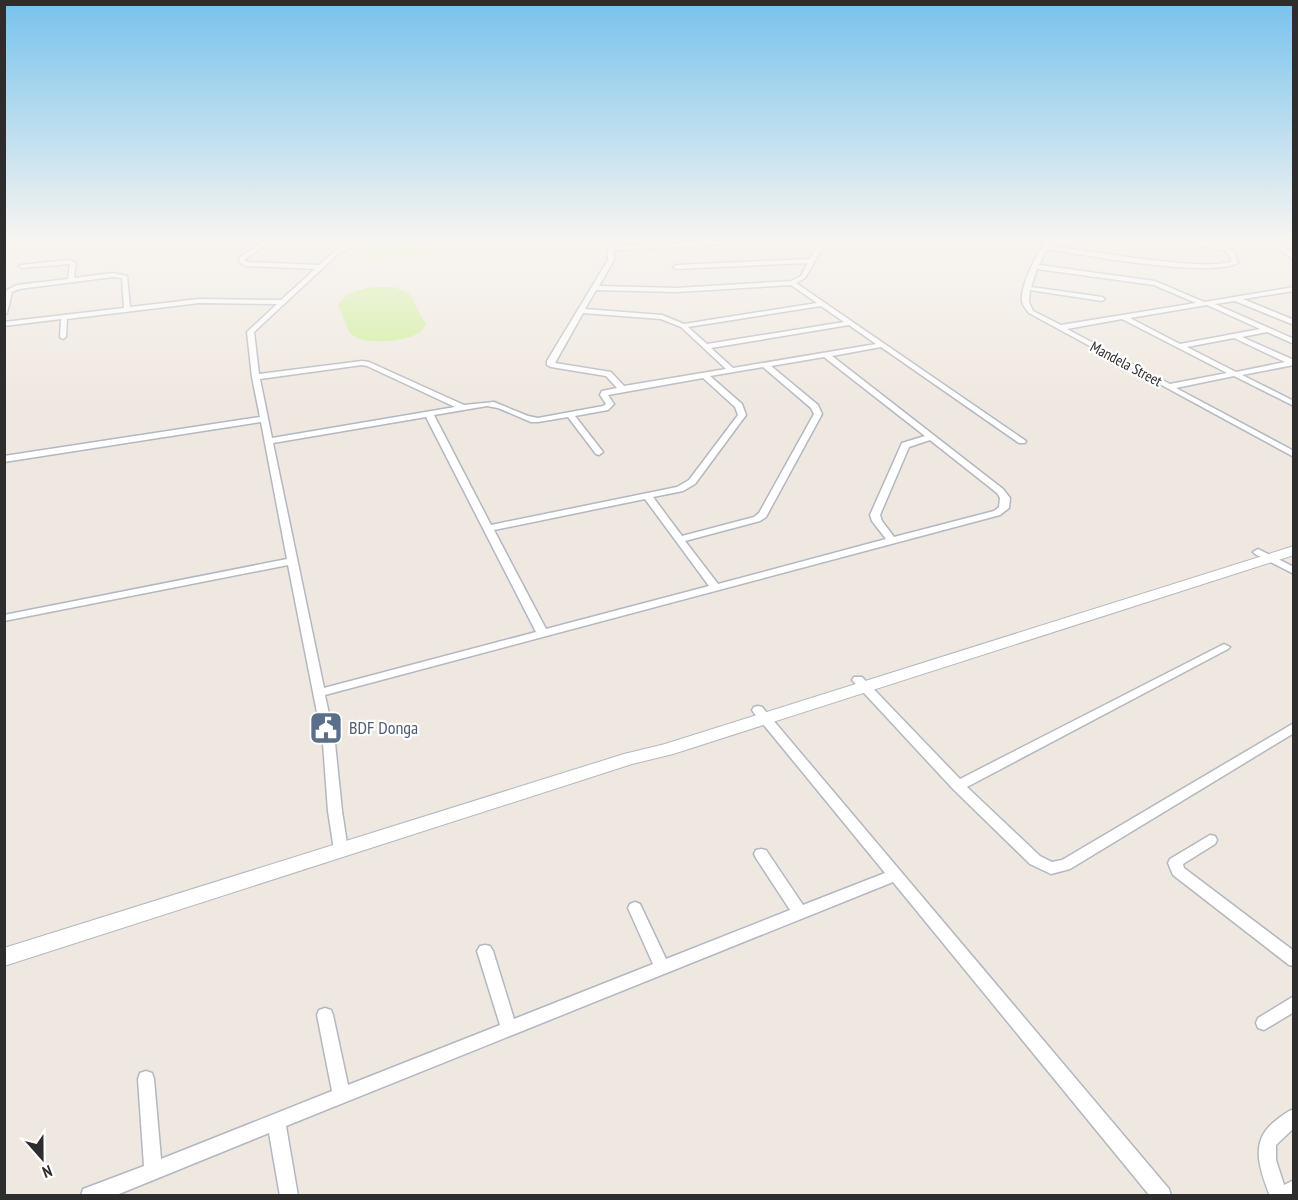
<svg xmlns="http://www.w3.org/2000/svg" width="1298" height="1200" font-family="'PT Sans Narrow',sans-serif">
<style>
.pitch{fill:#cdef96}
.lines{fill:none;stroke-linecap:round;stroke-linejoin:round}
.street-casing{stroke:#b3b7c1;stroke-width:3}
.secondary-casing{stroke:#b3b7c1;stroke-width:2}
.street{fill:#fff;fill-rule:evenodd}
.secondary{fill:#fff;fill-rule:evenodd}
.labels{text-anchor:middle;stroke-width:4.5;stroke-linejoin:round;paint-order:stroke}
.far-street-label{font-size:15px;fill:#2d2d2d;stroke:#fff}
.service-label{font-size:18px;fill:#4e5e75;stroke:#fff;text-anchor:start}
</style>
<rect width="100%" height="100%" fill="#efe8e0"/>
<g class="pitch">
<polygon points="428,244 429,254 365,258 367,248"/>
<path d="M374,287h19l16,6 17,32c-2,2 -4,5 -6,7 -12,10 -58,14 -69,2 -6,-7 -9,-22 -13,-30 10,-13 21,-14 36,-17z"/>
</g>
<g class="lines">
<g class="street-casing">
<g id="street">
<path d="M267,239h7l-30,21 3,2 72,3c13,-12 31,-27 50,-26l-30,14 -85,79 5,42 103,-13 7,1 95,43 30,-3 34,14 10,2 65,-12 3,-2 -6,-9 2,-4 15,-3 -11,-12 -55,-9 -4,-2v-4l61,-101v-12l-4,-9h6l3,7 147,-7h33l-3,2 -176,9v10l-15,26 77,2 115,-7 10,-5 7,-13 -132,6 -3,-2 3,-2 134,-6 6,-11 -3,-5 -17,-4 21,2 5,7 -17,30 -9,5 230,158 -1,2h-6l-138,-96 -49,9 171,133 7,9 -1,10 -9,7 -675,180 10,48 7,68 6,39 -2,4 -5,1 -5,-1 -2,-4 -6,-39 -5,-68 -35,-178 -284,56v-6l283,-56 -26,-137 -257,40v-6l256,-39 -8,-40 -5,-45 30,-28 -78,-1 -132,16 -1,18 -3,2 -3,-2 1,-18 -57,7v-4l120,-14 -2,-30 -9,-1 -94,12 -7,3 -5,21 -3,2v-18l3,-7 10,-5 51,-6 2,-15 -48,4 -3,-2 1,-1 49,-5 7,3 -2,15 39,-5 14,3 3,31 69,-8 82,1 34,-31 -69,-3 -7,-4 1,-5zM791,285l26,18 -133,21 -22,-9 -77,-6 11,-19 80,2zM821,306l23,16 -137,22 -19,-17zM583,313l78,6 20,8 45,42 -102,17 -13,-14 -56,-9zM849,325l27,19 -143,24 -22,-20zM824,357l101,79 -23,7 -32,72 2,6 14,18 -168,45 -33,-43 75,-20 6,-4 56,-103 -4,-9 -47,-39zM362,365l5,1 88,41 -183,31 -12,-59zM763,367l48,41 3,6 -55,99 -5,4 -72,19 -29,-39 30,-6 12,-7 51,-69 -4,-11 -32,-28zM703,378l32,29 3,8 -49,65 -12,7 -186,38 -57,-110 53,-9 11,2 33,14h7l30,-5 28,37 3,1 4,-3 -28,-36 33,-6 6,-6 -6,-9zM426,417l110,215 -212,56 -51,-245zM930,440l67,53 3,5 -1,9 -5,4 -100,26 -12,-16 -2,-6 29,-68zM645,499l64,87 -163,43 -52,-99z"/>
<path d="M1048,239h6l-5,7c37,5 75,11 112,15 23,2 48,6 71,1l-3,-8 -6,-4 -53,-11c18,0 49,4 64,13l4,11c-30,15 -153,-8 -191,-14l-8,16 116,16 49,21 90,-15v4l-51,8 51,21v5l-59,-24 -20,3 79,35v5l-27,-12 -25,5 52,23v5l-52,10 52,26v5l-60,-30 -58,12 118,63v6l-265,-144c-3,-4 -6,-7 -7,-12 -2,-16 16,-50 26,-62zM1037,269l117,16 42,18 -135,22 -28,-14 -4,-9 1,-12 72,11 3,-2 -3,-2 -71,-10zM1207,305l53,24 -80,15 -50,-26zM1122,319l105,54 -57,11 -103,-55zM1234,338l51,24 -49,10 -49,-25z"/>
<polygon points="1101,239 1108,239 1119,244 1114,245"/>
<polygon points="1266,239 1272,239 1294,255 1294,260"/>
<polygon points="1258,549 1294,567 1294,574 1255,554 1253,552"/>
<polygon points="1224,644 1230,647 1228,649 967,787 1040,856 1052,862 1062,860 1294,723 1294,733 1070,869 1051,874 1030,864 953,789 852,680 854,677 862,677 960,779"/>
<polygon points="758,706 762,707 1169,1189 1171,1196 1150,1196 893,882 286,1126 298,1196 280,1196 269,1133 114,1196 81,1196 83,1189 144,1166 138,1079 140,1073 146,1071 152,1073 154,1079 161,1159 332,1091 317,1015 319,1010 325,1008 331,1010 333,1015 348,1085 500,1025 477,951 480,946 485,945 490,946 493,951 514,1019 653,964 628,908 630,904 635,902 640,904 666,959 790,910 756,858 754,854 756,850 761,849 766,850 803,905 885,873 754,713 752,710 754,707"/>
<polygon points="1210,835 1215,836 1217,840 1215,844 1183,864 1184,868 1294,951 1294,966 1289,965 1173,875 1168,863 1170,859"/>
<polygon points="1294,996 1294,1012 1264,1030 1258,1028 1256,1023 1258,1018"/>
<path d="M1294,1109v19l-18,17v15l8,25 10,-5v16h-24c-10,-26 -21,-54 4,-74 6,-5 12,-10 20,-13z"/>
</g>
</g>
<g class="secondary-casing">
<polygon id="secondary" points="1294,546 1294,555 673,754 632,764 4,966 4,948 624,754 665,744"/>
</g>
<use href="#street" class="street"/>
<use href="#secondary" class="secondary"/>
</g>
<linearGradient id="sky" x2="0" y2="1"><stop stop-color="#77c2ed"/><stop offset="0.59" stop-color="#f8f5f1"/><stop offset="1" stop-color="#f8f5f1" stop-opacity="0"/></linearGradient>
<rect width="1298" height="407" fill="url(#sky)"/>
<defs>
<g id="civic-square" transform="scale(1.725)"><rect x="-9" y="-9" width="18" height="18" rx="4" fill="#5c6f8a" stroke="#fff"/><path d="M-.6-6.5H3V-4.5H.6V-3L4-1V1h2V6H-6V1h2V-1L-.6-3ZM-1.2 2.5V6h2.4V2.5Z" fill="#fff"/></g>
</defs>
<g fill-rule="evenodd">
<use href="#civic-square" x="326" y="728"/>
</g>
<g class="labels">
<g class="far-street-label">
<text transform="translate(1126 364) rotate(28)" y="5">Mandela Street</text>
</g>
<g class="service-label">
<text x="349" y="734">BDF Donga</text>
</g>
</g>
<rect width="1298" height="1200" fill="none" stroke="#2d2d2d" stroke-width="12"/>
<g transform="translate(42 1158) rotate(159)" stroke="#ffffff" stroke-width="4.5" paint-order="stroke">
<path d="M0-4.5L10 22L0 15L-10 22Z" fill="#2d2d2d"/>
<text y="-9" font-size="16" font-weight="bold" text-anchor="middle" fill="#2d2d2d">N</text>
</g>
</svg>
